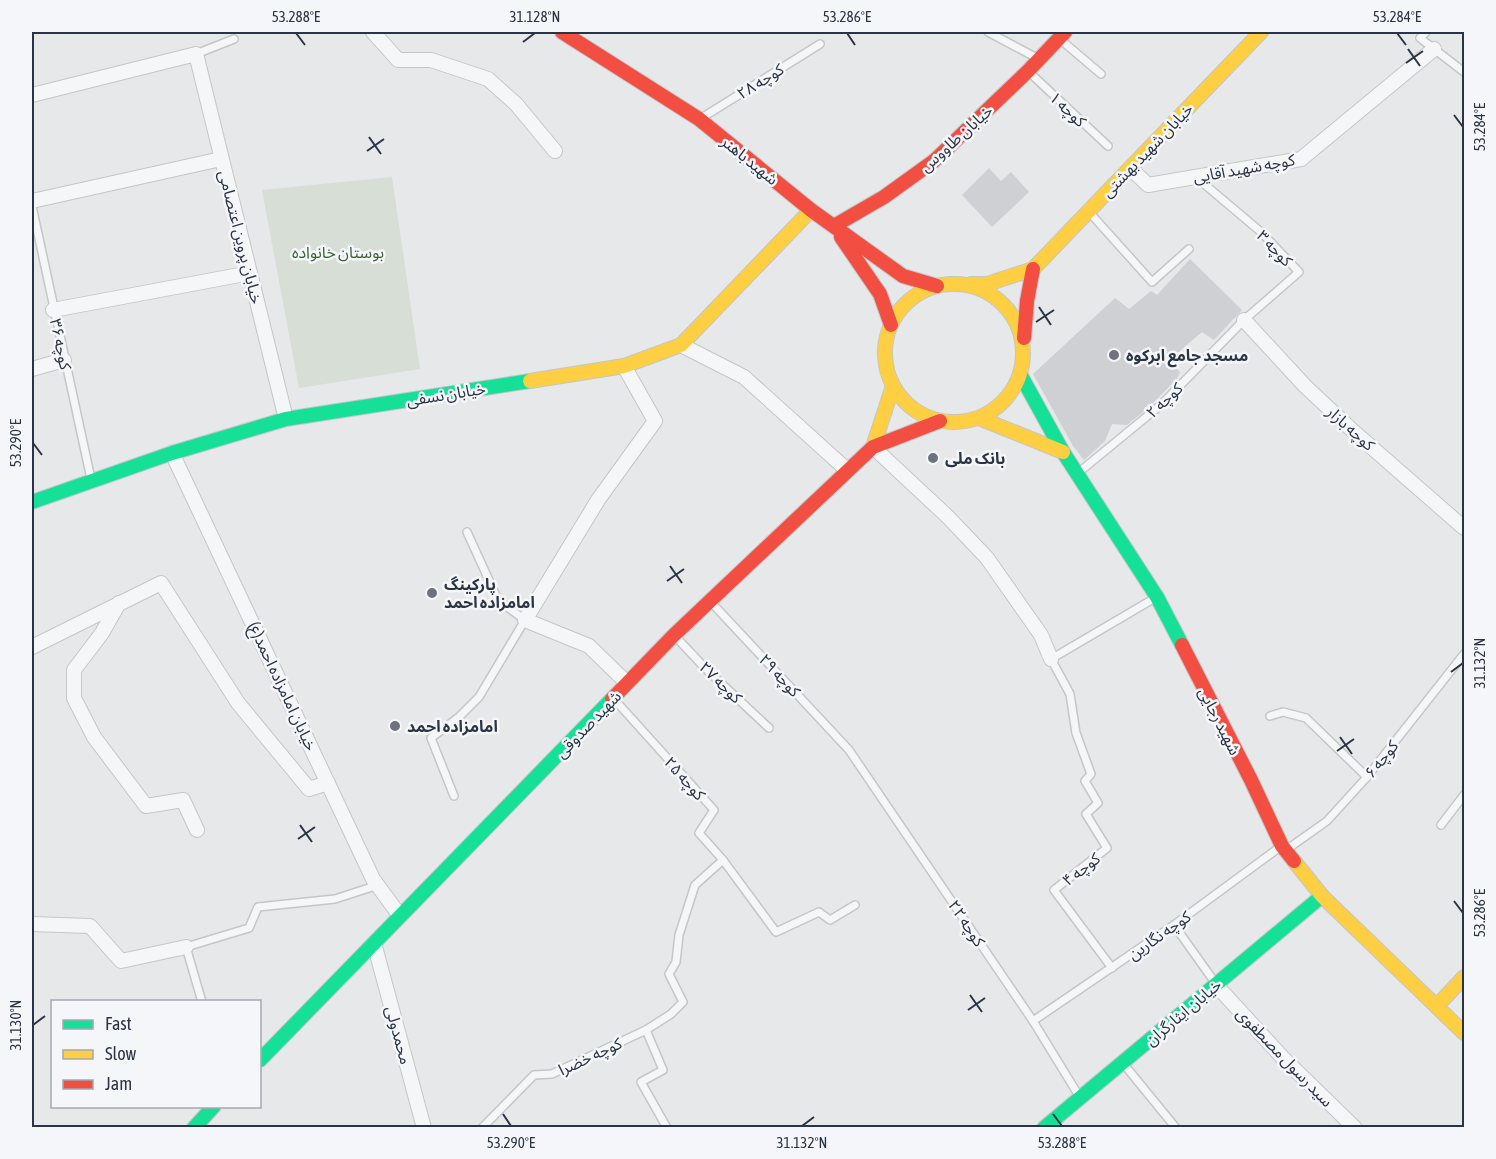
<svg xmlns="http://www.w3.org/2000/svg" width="1496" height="1159" font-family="'Asap Condensed','Noto Sans Arabic',sans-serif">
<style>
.green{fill:#d6ded6}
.building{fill:#ced0d3}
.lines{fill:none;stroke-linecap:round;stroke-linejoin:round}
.lane-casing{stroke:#c4c6c8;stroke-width:10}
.street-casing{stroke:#c4c6c8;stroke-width:16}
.fast-casing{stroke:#c4c6c8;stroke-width:16}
.slow-casing{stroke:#c4c6c8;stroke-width:16}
.jam-casing{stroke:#c4c6c8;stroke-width:16}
.lane{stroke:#f5f6f7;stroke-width:7}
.street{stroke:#f5f6f7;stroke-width:14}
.fast{stroke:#16e098;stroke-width:14}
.slow{stroke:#ffcf43;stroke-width:14}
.jam{stroke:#f24e42;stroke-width:14}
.ticks{fill:none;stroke:#2b3445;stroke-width:2}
.poi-dot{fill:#6c737f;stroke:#f4f6f9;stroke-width:2}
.labels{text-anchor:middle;stroke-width:5;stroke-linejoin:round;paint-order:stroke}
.street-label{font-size:16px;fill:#2b3445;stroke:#f4f6f9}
.park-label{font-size:16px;fill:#3f6138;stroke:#f4f6f9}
.poi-label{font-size:16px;font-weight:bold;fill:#2b3445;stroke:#f4f6f9;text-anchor:start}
.neatline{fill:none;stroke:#2b3445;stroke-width:2}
.ticks-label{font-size:15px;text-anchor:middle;fill:#2b3445}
</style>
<rect width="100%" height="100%" fill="#e6e8ea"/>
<polygon class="green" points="392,177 420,369 299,388 262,190"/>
<g class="building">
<polygon points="989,168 1001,181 1011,172 1029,192 992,227 962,195"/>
<polygon points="1190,259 1242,310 1214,340 1202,332 1182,349 1169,362 1180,372 1177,379 1148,408 1127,425 1112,424 1105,441 1084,460 1073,446 1033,374 1115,298 1129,309 1151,291 1157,295"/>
</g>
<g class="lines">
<g class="lane-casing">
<g id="lane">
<polyline points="988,32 1037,58"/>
<polyline points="1426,32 1420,38 1464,72"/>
<polyline points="1061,40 1101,74"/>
<polyline points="196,54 234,39"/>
<polyline points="1029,72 1108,146"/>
<polyline points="700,119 820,44"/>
<polyline points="32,206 91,479"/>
<polyline points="1090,213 1152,282 1189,249"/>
<polyline points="1078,473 1162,404 1244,320 1299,272 1261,232 1197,178"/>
<polyline points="710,601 849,750 1033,1021 1079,1096"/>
<polyline points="674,635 706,669 769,728"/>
<polyline points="614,699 714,810 699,833 723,860"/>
<polyline points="1270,716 1283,712 1306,718 1367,777"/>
<polyline points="454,796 431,738 459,717 479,697 525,620 498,600 467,532"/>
<polyline points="1441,825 1464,795"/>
<polyline points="1286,850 1327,821 1367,777 1464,654"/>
<polyline points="1174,925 1216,984"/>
<polyline points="1112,968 1054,890 1107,848 1086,814 1098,803 1085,781 1091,774 1076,733 1070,694 1051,659 1155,598"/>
<polyline points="202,1002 186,947 249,928 258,907 335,899 378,885"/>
<polyline points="1033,1021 1174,925 1280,847"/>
<polyline points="1122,1062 1176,1128"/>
<polyline points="482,1128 534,1075 552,1074 646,1030"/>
<polyline points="667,1128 641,1082 663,1070 646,1030 671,1014 683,1002 669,974 676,962 679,935 695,885 723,860 776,932 819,912 830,920 855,905"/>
</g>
</g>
<g class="street-casing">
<g id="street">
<polyline points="373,32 398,60 431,60 488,79 516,104 555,151"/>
<polyline points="32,95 196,54 286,419"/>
<polyline points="1130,168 1148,185 1301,159 1434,49"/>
<polyline points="32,201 221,159"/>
<polyline points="53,310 250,273"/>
<polyline points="1244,320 1305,386 1353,431 1464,528"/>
<polyline points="681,345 744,377 847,470"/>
<polyline points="624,366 655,421 598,500 525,620 589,646 627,683"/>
<polyline points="32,369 64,360"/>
<polyline points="873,447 948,517 987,558 1041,635 1051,659"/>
<polyline points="172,453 373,879 400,916"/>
<polyline points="119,603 102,633 74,670 74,698 94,737 146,806 183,800 197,830"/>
<polyline points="32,647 161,583 238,703 309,789 328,783"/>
<polyline points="32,924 90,926 121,961 186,947"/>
<polyline points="374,943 424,1128"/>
<polyline points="1216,985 1283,1058 1355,1128"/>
</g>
</g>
<g class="fast-casing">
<g id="fast">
<polyline points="1020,374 1063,452 1157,597 1182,645"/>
<polyline points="32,502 172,453 286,419 530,381"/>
<polyline points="260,1060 612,699"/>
<polyline points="194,1128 214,1106"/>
<polyline points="1044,1128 1322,896"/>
</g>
</g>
<g class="slow-casing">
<g id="slow">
<polyline points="971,284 987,284 1033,269 1261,32"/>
<circle cx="954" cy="353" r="69"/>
<polyline points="530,381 624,366 681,345 811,210"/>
<polyline points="979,418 1063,452"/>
<polyline points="873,447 893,386"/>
<polyline points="1294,861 1322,896 1464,1033"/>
<polyline points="1437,1006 1464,977"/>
</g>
</g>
<g class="jam-casing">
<g id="jam">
<polyline points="562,32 699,119 811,210 903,276 937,286"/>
<polyline points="834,226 884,197 934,161 1028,71 1065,32"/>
<polyline points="841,237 880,294 891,325"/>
<polyline points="1024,338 1027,301 1033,269"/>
<polyline points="1182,645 1251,780 1282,846 1294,861"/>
<polyline points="612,699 674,635 873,447 940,421"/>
</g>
</g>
<use href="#lane" class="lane"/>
<use href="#street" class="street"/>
<use href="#fast" class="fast"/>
<use href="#slow" class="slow"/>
<use href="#jam" class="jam"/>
</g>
<path class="ticks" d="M296,33l9,12M847,33l8,12M1397,33l9,12M523,42l12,-9M1408,49l12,17M1406,63l17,-12M1454,115l9,12M369,137l12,17M367,151l17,-12M1039,307l12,18M1036,322l18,-12M33,443l9,12M670,566l12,17M667,581l17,-12M1451,672l12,-9M1340,737l12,17M1337,751l17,-12M300,825l12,17M298,839l17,-12M1454,901l9,12M970,995l12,17M968,1010l17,-12M33,1025l12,-9M503,1114l8,12M1053,1114l9,12M802,1126l12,-9"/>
<g class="poi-dot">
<circle cx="1114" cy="355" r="6"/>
<circle cx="933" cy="458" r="6"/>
<circle cx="432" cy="593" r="6"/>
<circle cx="395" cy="726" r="6"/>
</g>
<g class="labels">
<g class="street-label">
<text transform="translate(760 81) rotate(-32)" y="6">کوچه ۲۸</text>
<text transform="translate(1068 109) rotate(43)" y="6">کوچه ۱</text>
<text transform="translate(956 138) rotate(-42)" y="6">خیابان طاووس</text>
<text transform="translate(1147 150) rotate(-46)" y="6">خیابان شهید بهشتی</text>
<text transform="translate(750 160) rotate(39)" y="6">شهید باهنر</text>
<text transform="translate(1244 168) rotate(-10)" y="6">کوچه شهید آقایی</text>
<text transform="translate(241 237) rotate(76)" y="6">خیابان پروین اعتصامی</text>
<text transform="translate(1275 248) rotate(46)" y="6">کوچه ۳</text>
<text transform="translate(61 344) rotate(78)" y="6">کوچه ۳۶</text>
<text transform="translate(446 394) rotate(-9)" y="6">خیابان نسفی</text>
<text transform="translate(1164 400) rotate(-43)" y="6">کوچه ۲</text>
<text transform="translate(1351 428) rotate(42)" y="6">کوچه بازار</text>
<text transform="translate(780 675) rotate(47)" y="6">کوچه ۲۹</text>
<text transform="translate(721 682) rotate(44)" y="6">کوچه ۲۷</text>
<text transform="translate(283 686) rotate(65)" y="6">خیابان امامزاده احمد(ع)</text>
<text transform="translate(1220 721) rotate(63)" y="6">شهید رجایی</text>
<text transform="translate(588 724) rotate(-46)" y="6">شهید صدوقی</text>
<text transform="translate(1381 759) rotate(-51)" y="6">کوچه ۶</text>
<text transform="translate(685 778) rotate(48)" y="6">کوچه ۲۵</text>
<text transform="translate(1081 869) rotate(-38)" y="6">کوچه ۴</text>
<text transform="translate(967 923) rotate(56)" y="6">کوچه ۲۲</text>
<text transform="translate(1159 935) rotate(-35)" y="6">کوچه نگارین</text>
<text transform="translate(1183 1012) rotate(-40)" y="6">خیابان ایثارگران</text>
<text transform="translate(399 1035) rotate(75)" y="6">محمدولی</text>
<text transform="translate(590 1056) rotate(-25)" y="6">کوچه خضرا</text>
<text transform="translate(1285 1057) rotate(46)" y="6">سید رسول مصطفوی</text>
</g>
<g class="park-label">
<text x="338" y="258">بوستان خانواده</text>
</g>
<g class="poi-label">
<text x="1126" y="361">مسجد جامع ابرکوه</text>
<text x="945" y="464">بانک ملی</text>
<text x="444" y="590">پارکینگ<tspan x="444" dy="18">امامزاده احمد</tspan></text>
<text x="407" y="732">امامزاده احمد</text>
</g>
</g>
<rect width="1496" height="1159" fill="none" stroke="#f4f6f9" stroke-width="66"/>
<rect x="51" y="1000" width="210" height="108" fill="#f4f6f9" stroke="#a4a8b1" stroke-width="1.5"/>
<rect x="63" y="1020" width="30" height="9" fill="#16e098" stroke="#a4a8b1" stroke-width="1.5"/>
<text x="105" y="1030" font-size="18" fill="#2b3445">Fast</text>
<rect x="63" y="1050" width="30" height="9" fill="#ffcf43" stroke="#a4a8b1" stroke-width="1.5"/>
<text x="105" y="1060" font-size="18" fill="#2b3445">Slow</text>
<rect x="63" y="1080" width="30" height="9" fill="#f24e42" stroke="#a4a8b1" stroke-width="1.5"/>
<text x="105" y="1090" font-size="18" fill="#2b3445">Jam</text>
<rect x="33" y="33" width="1430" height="1093" class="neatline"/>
<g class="ticks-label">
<text x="296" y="22">53.288°E</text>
<text x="535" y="22">31.128°N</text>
<text x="847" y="22">53.286°E</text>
<text x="1397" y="22">53.284°E</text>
<text transform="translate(1480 127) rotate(-90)" y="5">53.284°E</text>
<text transform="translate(16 443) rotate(-90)" y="5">53.290°E</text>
<text transform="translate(1480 663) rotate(-90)" y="5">31.132°N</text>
<text transform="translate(1480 913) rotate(-90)" y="5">53.286°E</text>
<text transform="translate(16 1025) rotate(-90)" y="5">31.130°N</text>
<text x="511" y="1148">53.290°E</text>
<text x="802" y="1148">31.132°N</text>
<text x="1062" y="1148">53.288°E</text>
</g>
</svg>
